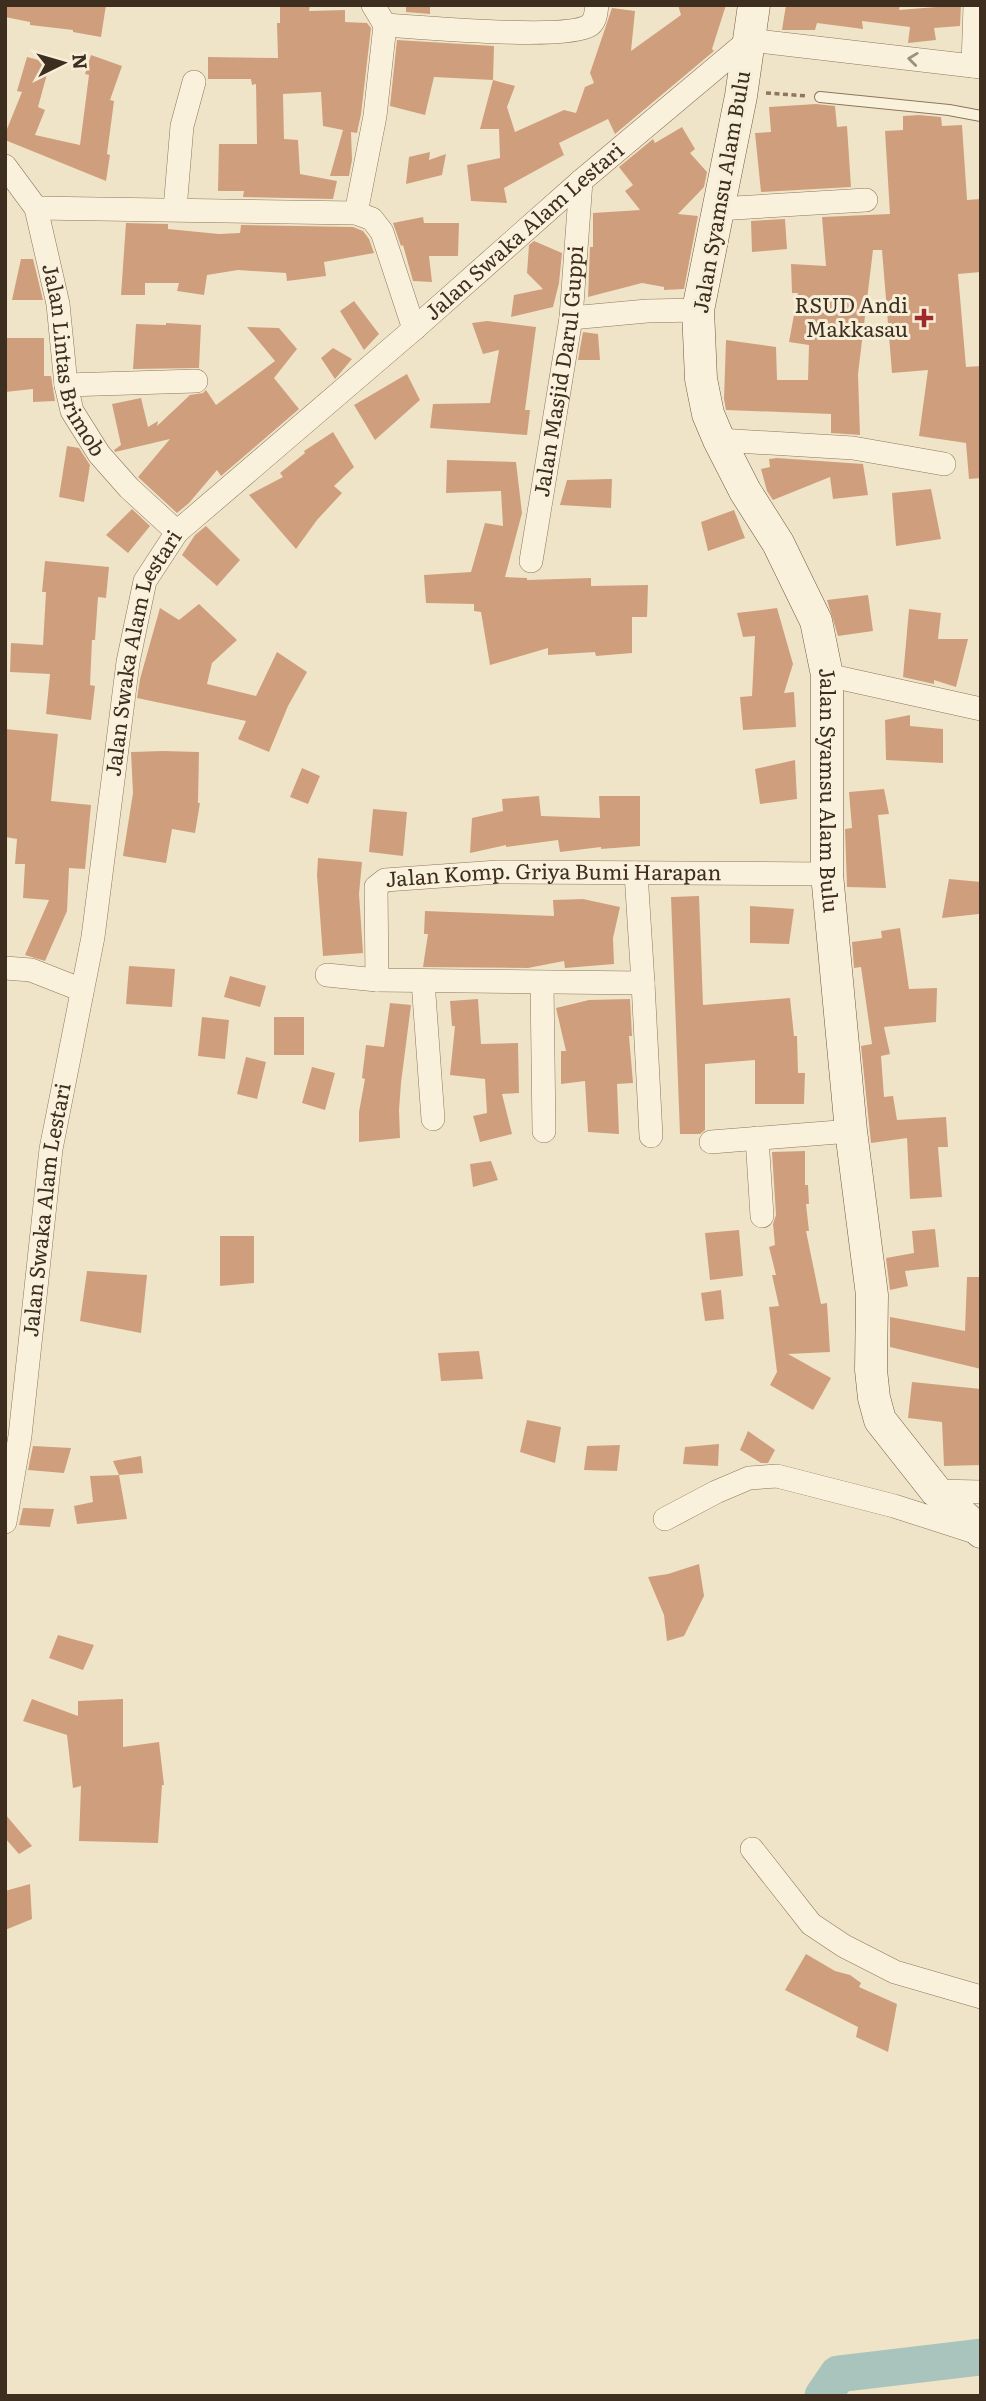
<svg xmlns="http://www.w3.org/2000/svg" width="986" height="2401" font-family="Literata,serif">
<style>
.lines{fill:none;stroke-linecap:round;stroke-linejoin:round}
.river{stroke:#a9c4bc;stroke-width:37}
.building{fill:#cf9f7d}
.lane-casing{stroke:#8d765c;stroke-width:12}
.street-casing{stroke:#8d765c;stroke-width:24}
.secondary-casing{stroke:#6f573f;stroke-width:33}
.path{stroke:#8d765c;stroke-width:3.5;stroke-dasharray:5 3.5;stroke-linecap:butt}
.lane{stroke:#faf1dc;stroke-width:10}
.street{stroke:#faf1dc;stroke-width:23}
.secondary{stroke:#faf1dc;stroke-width:32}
.oneway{stroke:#9c907e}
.poi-dot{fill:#9e2a2b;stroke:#f7eed8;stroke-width:2.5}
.labels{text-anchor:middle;stroke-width:6;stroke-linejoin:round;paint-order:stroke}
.street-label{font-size:21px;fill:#3d2e20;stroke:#f7eed8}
.poi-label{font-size:21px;fill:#3d2e20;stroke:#f7eed8;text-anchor:end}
</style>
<rect width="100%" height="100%" fill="#f0e4c8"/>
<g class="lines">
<polyline class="river" points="823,2396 838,2374 981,2357"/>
</g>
<g class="building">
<polygon points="5,5 106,5 101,37 73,32 73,30 30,25 30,22 5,17"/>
<polygon points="280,5 310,5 309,11 345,10 345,22 367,23 371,28 361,114 357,133 351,132 352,160 349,176 330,176 343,130 323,126 321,92 283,94 284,139 298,140 300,174 337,181 333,199 243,197 244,191 218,191 219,144 257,144 256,84 252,85 251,79 208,79 208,57 278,58 277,23 280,23"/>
<polygon points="406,5 430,5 430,14 406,12"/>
<polygon points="678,5 726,5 712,49 714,51 615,134 608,119 559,143 564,155 504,188 507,203 471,201 467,165 500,158 499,129 480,129 493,80 434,77 425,115 390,106 397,40 494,46 493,80 515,86 507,107 515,132 564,110 576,113 585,87 594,83 590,73 612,8 635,11 631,51 681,15"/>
<polygon points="786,5 900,5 899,10 961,5 960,26 934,28 936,40 908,43 910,27 862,21 863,29 817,23 815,30 782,30"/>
<polygon points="91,55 122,66 110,100 114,101 107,154 110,155 106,181 5,140 5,129 7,129 22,92 17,91 27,57 50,63 38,107 45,110 35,135 80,145 89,75 85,74"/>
<polygon points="816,104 835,106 837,127 847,126 851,187 761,192 755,133 771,132 769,107"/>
<polygon points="919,115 941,117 942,126 962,125 967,200 981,199 981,272 958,274 966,367 981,366 981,478 969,479 966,443 919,436 928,370 892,373 882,250 873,250 858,374 860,435 831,433 831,414 726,410 724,399 726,340 776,347 777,380 808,380 809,345 789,342 798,293 792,293 791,264 826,266 822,217 890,214 885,131 903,130 903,116"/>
<polygon points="682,127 695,149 690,153 707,172 704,187 678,214 698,216 684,289 664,290 664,287 642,283 588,297 590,247 593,247 593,213 640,210 625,191 633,185 619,167 653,139 655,143"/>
<polygon points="430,152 429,160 446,154 442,175 406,184 409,157"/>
<polygon points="423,217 424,223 459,223 458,256 429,256 432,282 413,281 403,245 401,246 393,223"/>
<polygon points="785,219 787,249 752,252 751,221"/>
<polygon points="126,223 168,224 168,229 219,234 240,233 241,225 353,227 363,231 369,239 374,253 324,262 326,276 287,281 286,273 238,270 207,275 204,295 177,291 179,283 145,283 145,295 121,295"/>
<polygon points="534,241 562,253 559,283 553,307 511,317 514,295 543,289 527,273 529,245"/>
<polygon points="21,259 33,259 43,300 12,300"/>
<polygon points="354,301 379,334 364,350 340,311"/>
<polygon points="487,321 536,327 525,410 530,410 527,435 430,428 433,404 490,403 499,350 483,354 472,323"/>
<polygon points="166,323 201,325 199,368 133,369 136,324 166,325"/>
<polygon points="247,327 279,328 297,349 274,378 299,409 221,476 217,470 189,503 177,513 138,477 170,439 115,452 114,450 121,445 112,404 141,398 148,427 158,421 157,426 190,395 203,393 206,390 216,405 275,361"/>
<polygon points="583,332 598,334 600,360 578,360"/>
<polygon points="5,338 44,338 44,376 51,376 55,401 33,402 33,389 5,392"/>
<polygon points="333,348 352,359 335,379 321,358"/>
<polygon points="407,374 420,400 375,440 354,405"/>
<polygon points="333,432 354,467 334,486 342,493 317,520 296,549 249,495 283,477 280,473 305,453 304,451"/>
<polygon points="67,446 79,448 90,465 84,502 59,497"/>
<polygon points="777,458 863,464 868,495 833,499 830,477 773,500 767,491 761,469 770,467 769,459"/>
<polygon points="447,460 516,462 522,513 505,577 527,578 527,580 591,578 591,586 648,585 647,617 632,617 632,653 596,656 595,652 548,655 548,648 490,665 481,612 474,611 474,604 426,603 424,575 471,572 485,523 503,526 501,491 446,493"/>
<polygon points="612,479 611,508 560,505 567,480"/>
<polygon points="931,489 941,539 896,546 892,493"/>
<polygon points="132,509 150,526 128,553 106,535"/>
<polygon points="734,510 745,538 708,551 701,522"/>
<polygon points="206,526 240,560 217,586 182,555 195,535"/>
<polygon points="45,561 109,567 106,598 98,597 95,640 92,640 90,685 95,686 91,720 46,714 50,674 10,672 11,643 43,645 46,592 42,592"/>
<polygon points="868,595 873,631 838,636 827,600"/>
<polygon points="199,604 237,640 212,663 207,684 256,696 277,652 307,672 288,706 269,752 238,739 246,721 137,698 140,679 160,608 179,620"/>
<polygon points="777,608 793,664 784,693 794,692 796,727 743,730 740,697 752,696 755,636 743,637 737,613"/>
<polygon points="909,609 941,613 938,639 968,639 956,687 934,680 934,684 903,677"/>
<polygon points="910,715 910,726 943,729 943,763 886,760 885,720"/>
<polygon points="5,729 58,734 51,801 91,805 85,869 69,868 67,911 45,961 25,955 49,900 23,898 25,864 15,864 17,839 5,837"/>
<polygon points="163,751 199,752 198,803 200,803 195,833 172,829 166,863 123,856 133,793 131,752"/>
<polygon points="795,760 797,799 760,804 755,769"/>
<polygon points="302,768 320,776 308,804 290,797"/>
<polygon points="884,789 889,814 878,815 886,888 847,887 845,829 852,828 849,792"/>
<polygon points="539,796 541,816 600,818 599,796 640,796 640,846 601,849 601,847 560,852 558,840 506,847 506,845 470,853 472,818 503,811 502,799"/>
<polygon points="373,809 407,812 403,856 369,852"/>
<polygon points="318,858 362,862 359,894 363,953 323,956 317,875"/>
<polygon points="949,879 981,882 979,914 942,918"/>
<polygon points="699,896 703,1005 790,998 794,1036 797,1036 798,1073 805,1073 804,1104 755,1104 755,1060 705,1064 705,1130 700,1134 680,1134 671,897"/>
<polygon points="583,899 620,907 613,938 614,964 565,968 564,961 528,968 423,967 428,934 424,934 425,911 554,916 553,900"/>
<polygon points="750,906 794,909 789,944 750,943"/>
<polygon points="900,928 909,989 937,988 936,1022 884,1027 890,1054 881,1056 884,1097 893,1096 897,1120 946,1117 948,1147 938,1147 942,1197 910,1199 907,1138 871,1143 861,1046 872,1044 861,967 854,968 852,942 882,938 881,931"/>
<polygon points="129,966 175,969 172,1007 126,1004"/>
<polygon points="230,976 266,986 260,1007 224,997"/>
<polygon points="478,999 481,1044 518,1043 519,1093 502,1094 512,1134 480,1142 473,1116 487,1113 485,1079 450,1075 455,1026 452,1026 450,1001"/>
<polygon points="630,999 632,1036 629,1036 633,1083 617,1084 619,1134 588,1132 585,1081 561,1084 561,1051 566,1051 556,1008 589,1000"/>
<polygon points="390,1003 411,1005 401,1083 399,1110 400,1138 359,1142 359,1112 365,1079 362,1078 366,1045 384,1047"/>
<polygon points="202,1017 229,1020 225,1059 198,1056"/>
<rect x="274" y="1017" width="30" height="38"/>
<polygon points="246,1057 266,1062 257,1099 237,1094"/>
<polygon points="312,1067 335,1073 325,1110 302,1103"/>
<polygon points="805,1151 805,1185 808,1185 809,1204 806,1204 809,1231 806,1231 821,1304 827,1303 830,1352 788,1354 831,1378 813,1410 770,1385 777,1372 769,1307 779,1306 772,1275 776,1275 769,1247 775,1245 773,1224 776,1215 772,1152"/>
<polygon points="491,1161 498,1180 473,1187 470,1164"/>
<polygon points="935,1229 939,1267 905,1271 908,1286 890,1290 886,1258 914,1253 912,1231"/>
<polygon points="739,1230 743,1276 710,1280 705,1233"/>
<polygon points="220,1236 254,1236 254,1283 220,1286"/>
<polygon points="87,1271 147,1275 141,1333 80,1321"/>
<polygon points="967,1277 981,1277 981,1369 890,1347 890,1317 965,1331"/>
<polygon points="721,1290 724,1319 705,1321 701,1293"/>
<polygon points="479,1351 483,1379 441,1381 438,1353"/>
<polygon points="912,1382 981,1389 981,1465 944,1466 942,1422 908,1418"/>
<polygon points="527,1420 561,1427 555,1463 520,1452"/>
<polygon points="748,1431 775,1450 768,1463 761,1463 740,1450"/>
<polygon points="719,1444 718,1466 683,1464 685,1447"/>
<polygon points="620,1445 617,1471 584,1470 587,1446"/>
<polygon points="33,1446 71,1448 64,1473 28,1470"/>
<polygon points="141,1456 143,1473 119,1475 127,1519 77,1524 74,1506 93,1502 90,1476 119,1475 113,1461"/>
<polygon points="23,1508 54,1509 50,1527 19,1525"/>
<polygon points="699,1564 704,1596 684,1636 667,1641 664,1615 648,1577 668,1574"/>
<polygon points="58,1635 94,1645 83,1670 49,1658"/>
<polygon points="32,1699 78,1716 78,1701 123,1699 123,1747 159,1742 164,1785 162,1785 158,1843 79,1841 81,1786 73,1788 67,1735 23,1721"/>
<polygon points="5,1814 32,1846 19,1854 5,1838"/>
<polygon points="30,1884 32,1919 5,1930 5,1891"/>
<polygon points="806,1954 835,1971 850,1975 861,1983 859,1987 897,2004 888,2052 856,2037 858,2027 785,1990"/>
</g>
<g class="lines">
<g class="lane-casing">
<polyline id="lane" points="820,97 949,110 981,116"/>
</g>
<g class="street-casing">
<g id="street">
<path d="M385,25c34,2 183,16 205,0 6,-5 6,-13 7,-20"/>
<polyline points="973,66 975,5"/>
<path id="s1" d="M5,166l31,42 22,96 8,81 6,26 27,43 30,34 48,44"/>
<polyline points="36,208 356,213 372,219 382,232 414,329"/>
<polyline points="175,209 182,126 194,82"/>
<polyline points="718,209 866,200"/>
<polyline points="356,213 375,116 385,25 373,5"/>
<polyline points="571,318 647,311 698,310"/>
<polyline points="66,385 196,381"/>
<polyline points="719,440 853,448 944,464"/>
<path id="s2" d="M531,561l40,-243 10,-137"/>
<polyline points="827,675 981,709"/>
<polyline points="5,968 31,970 82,990"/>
<polyline points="327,975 377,980 643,983 636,873"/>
<path id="s3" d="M377,980l-1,-93 9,-7 113,-8 329,2"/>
<polyline points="423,981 433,1119"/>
<polyline points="542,983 544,1131"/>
<polyline points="643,983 651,1136"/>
<polyline points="757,1138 762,1216"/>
<polyline points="711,1142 851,1131"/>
<polyline points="936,1491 981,1492"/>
<polyline points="665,1519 716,1492 749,1478 777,1476 894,1506 978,1533"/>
<path id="s4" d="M5,1522l15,-86 31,-287 42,-212 35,-275 17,-81 32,-49 237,-203 167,-148 168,-141 232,27"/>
<polyline points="752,1849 811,1924 844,1946 895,1972 981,1997"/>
</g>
</g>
<g class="secondary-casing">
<g id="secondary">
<path id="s5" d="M754,5l-13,91 -43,214 3,69 7,35 11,26 26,51 33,52 38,78 11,54v199l24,257 21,164 -1,75 3,28 6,22 56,71 45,41"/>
</g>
</g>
<polyline class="path" points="766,93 807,96"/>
<use href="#lane" class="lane"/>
<use href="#street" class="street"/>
<use href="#secondary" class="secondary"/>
</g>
<defs><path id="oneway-chevron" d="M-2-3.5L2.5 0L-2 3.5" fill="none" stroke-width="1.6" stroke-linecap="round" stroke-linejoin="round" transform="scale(1.75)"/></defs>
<use class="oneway" href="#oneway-chevron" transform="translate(913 59) rotate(-173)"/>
<path class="poi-dot" d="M920.5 307.5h7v7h7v7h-7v7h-7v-7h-7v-7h7z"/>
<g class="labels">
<g class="street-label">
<text transform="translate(722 192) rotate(-80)" y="7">Jalan Syamsu Alam Bulu</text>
<text dy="7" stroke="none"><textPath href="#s4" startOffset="1470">Jalan Swaka Alam Lestari</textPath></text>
<text dy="7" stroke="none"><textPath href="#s1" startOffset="210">Jalan Lintas Brimob</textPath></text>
<text dy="7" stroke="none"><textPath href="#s2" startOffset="192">Jalan Masjid Darul Guppi</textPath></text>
<text dy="7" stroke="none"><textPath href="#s4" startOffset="882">Jalan Swaka Alam Lestari</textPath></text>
<text dy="7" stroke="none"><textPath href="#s5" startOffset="819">Jalan Syamsu Alam Bulu</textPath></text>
<text dy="7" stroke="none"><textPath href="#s3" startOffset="273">Jalan Komp. Griya Bumi Harapan</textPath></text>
<text dy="7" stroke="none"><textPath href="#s4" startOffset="315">Jalan Swaka Alam Lestari</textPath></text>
</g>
<g class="poi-label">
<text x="908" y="313">RSUD Andi<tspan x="908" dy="24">Makkasau</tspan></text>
</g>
</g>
<rect width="986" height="2401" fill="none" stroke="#3d2e20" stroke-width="14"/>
<g transform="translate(63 63) rotate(85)" stroke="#f7eed8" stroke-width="5" paint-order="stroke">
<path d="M0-5L12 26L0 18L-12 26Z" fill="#3d2e20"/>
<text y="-10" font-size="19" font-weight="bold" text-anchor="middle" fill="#3d2e20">N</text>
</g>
</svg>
